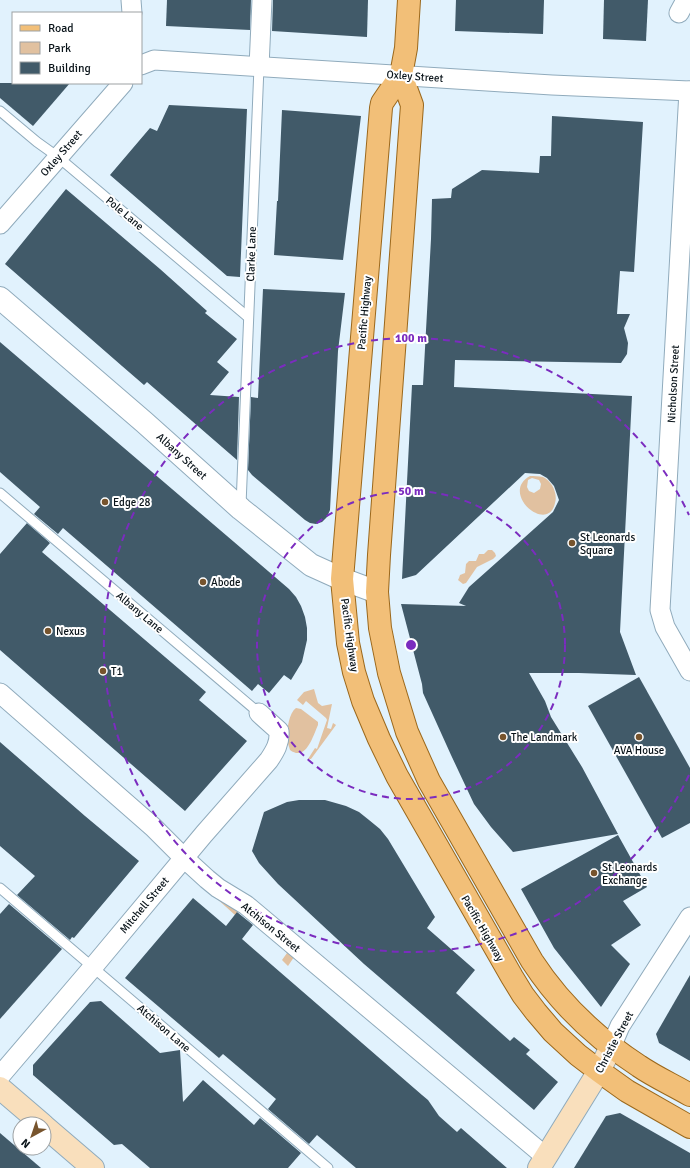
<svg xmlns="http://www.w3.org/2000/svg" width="690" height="1168" font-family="Signika,sans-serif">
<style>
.green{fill:#e1c1a0;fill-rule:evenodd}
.building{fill:#415a69}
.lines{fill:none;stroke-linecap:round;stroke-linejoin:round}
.service-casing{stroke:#90abbc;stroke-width:11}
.minor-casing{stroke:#90abbc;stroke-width:21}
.tertiary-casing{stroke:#90abbc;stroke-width:24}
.secondary-casing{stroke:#90abbc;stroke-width:24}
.primary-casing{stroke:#9b681c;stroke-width:24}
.service{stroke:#fff;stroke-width:9}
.minor{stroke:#fff;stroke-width:19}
.tertiary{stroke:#fff;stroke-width:22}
.secondary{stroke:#f9dfbc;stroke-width:22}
.primary{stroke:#f2bf78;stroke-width:22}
.ring{fill:none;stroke:#7b2cbf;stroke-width:2;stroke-dasharray:7 5}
.poi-dot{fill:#77542d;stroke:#fff;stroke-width:1.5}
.labels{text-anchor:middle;stroke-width:4;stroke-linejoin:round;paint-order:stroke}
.street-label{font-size:11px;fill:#091319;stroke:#fff}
.poi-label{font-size:11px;fill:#091319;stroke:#fff;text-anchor:start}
.centre{fill:#7b2cbf;stroke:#fff;stroke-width:2}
.ring-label{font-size:12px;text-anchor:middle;font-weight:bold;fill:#7b2cbf;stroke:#fff;stroke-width:4;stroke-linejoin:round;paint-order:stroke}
</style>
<rect width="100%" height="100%" fill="#e1f2fd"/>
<g class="green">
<path d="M530,476c4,0 9,0 13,1 9,4 15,17 12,26 -7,32 -56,-10 -25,-27zM532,478l7,2 2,4 -1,5 -6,4 -5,-2 -2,-4 1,-7z"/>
<polygon points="488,550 492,550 495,553 496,556 493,559 477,567 466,583 463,584 458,580 459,578 460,575 465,573 466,564 469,561 476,561 479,554 484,554"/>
<polygon points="314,689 318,703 322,706 332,704 327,728 331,729 333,723 336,725 311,759 308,759 315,748 317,749 327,720 326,718 306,701 303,705 297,700 304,692"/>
<path d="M296,708l5,1 17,13v3c-5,11 -12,37 -28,25 -1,-4 -3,-8 -3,-12 0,-9 2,-25 9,-30z"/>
<polygon points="206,889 243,909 294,957 288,966 282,960 287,953 240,909 235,915"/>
</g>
<g class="building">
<polygon points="167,0 251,0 250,30 166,26"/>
<polygon points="273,0 368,0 367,37 272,31"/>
<polygon points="456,0 544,0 543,34 455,31"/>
<polygon points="604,0 648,0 646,41 603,39"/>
<polygon points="0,83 70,83 33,126 0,98"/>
<polygon points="169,105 247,109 240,277 227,276 110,175 150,128 157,131"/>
<polygon points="282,110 361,116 343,260 274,255 277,201 278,201"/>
<polygon points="552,116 643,122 634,272 620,271 617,314 630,314 624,328 628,343 627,354 621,363 455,360 454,387 632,396 620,632 636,675 579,673 529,673 545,701 551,717 582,767 618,834 513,852 491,827 474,804 451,755 423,693 422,684 401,604 466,606 459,603 469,587 553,512 559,500 554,486 547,478 540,474 525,473 416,575 402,579 412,385 423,385 431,239 432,199 451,198 452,189 482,170 539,173 540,156 551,156"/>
<polygon points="66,189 160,269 207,311 205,313 237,339 217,362 229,372 210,395 239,397 237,460 147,382 144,385 122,366 5,264"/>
<polygon points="263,289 345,293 338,351 330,510 327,517 322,522 316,524 310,523 305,520 252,475 248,470 251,397 258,398"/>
<polygon points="0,342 289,589 296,597 301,606 305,617 307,628 307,640 302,662 291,680 284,675 269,693 258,684 252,691 63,528 58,534 34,514 40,507 0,472"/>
<polygon points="27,523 50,543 42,552 206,692 199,700 247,741 185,811 0,650 0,554"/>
<polygon points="639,677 690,768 690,823 662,838 588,706"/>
<polygon points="0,742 85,816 139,861 74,938 72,937 70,940 17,895 35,876 0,846"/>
<polygon points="299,800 325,800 346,806 359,812 369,820 380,829 388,839 435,917 427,928 475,970 456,993 510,1041 514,1037 530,1050 526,1054 558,1082 534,1110 364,964 278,884 259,863 252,851 264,812 287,802"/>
<polygon points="618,835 647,887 623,901 641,925 611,945 630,964 601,1007 554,948 521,889"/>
<polygon points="193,898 226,926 237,912 253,925 242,939 422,1095 428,1100 439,1116 457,1132 461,1128 507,1168 356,1168 317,1135 309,1144 268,1109 276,1099 223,1054 219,1058 125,978"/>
<polygon points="9,904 62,949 0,1019 0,914"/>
<polygon points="690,975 690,1061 659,1043 656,1034"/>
<polygon points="101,1001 160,1053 180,1050 183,1102 203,1080 254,1125 260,1118 301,1153 288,1168 150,1168 122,1144 114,1145 33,1075 33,1065 90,1002"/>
<polygon points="620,1113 690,1153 690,1168 574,1168 606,1116"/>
<polygon points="0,1133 41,1168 0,1168"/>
</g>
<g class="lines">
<g class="service-casing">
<g id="service">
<polyline points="0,111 37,142 58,157 248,317"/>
<polyline points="0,493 259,713"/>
<polyline points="241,505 259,67"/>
<polyline points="0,888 328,1168"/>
</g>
</g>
<g class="minor-casing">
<g id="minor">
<polyline points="131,0 132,13"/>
<polyline points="679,13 686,0"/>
<polyline points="141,65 154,60 552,85 690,91"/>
<polyline points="259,67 262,0"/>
<polyline points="689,91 660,610 665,627 690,671"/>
<polyline points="0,224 123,83"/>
<polyline points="0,693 153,827 184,858 207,879 218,888 246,905 546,1157"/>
<polyline points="611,1047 620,1026 690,917"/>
<path d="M0,1076l93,-109 111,-133 65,-74c6,-9 11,-17 10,-29l-20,-18"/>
</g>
</g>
<g class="tertiary-casing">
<polyline id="tertiary" points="0,298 144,422 241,509 311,565 342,579 377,592"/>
</g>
<g class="secondary-casing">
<g id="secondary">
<polyline points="0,1088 42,1124"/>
<polyline points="44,1126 93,1168"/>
<polyline points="539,1168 599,1071 611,1047"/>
</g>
</g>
<g class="primary-casing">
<g id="primary">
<polyline points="409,0 406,48 401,75 382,103 381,108 342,579 348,643 354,672 363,701 379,739 397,776 512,977 523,995 536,1012 553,1032 578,1055 599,1071 627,1091 690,1127"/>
<path d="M401,75l11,30 -33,450 -2,37 3,36 9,45 18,59 22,49 103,180c28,43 64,77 107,105 16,11 34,19 51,29"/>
</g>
</g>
<use href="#service" class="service"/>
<use href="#minor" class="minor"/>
<use href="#tertiary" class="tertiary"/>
<use href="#secondary" class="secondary"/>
<use href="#primary" class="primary"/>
</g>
<g class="ring">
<circle cx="411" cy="645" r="154"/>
<path d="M689 775A307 307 0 1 1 689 515"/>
</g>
<g class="poi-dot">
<circle cx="105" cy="502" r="4"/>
<circle cx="572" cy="543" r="4"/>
<circle cx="203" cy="582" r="4"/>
<circle cx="48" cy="631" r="4"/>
<circle cx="103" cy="671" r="4"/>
<circle cx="503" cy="737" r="4"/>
<circle cx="639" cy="737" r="4"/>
<circle cx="594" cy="873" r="4"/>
</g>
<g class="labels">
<g class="street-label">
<text transform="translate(415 76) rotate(4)" y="4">Oxley Street</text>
<text transform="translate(61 153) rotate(-49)" y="4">Oxley Street</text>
<text transform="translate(125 213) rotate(40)" y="4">Pole Lane</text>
<text transform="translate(251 254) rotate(-88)" y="4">Clarke Lane</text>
<text transform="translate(364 313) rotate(-85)" y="4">Pacific Highway</text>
<text transform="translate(673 384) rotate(-87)" y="4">Nicholson Street</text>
<text transform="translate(182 456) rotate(42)" y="4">Albany Street</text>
<text transform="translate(140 612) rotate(40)" y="4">Albany Lane</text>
<text transform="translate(350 635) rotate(82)" y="4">Pacific Highway</text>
<text transform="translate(144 905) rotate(-50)" y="4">Mitchell Street</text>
<text transform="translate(271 927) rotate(39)" y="4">Atchison Street</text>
<text transform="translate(483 928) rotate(60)" y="4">Pacific Highway</text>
<text transform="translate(164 1028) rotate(41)" y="4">Atchison Lane</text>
<text transform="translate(614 1042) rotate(-62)" y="4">Christie Street</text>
</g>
<g class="poi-label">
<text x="113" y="506">Edge 28</text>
<text x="580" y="541">St Leonards<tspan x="580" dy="13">Square</tspan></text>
<text x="211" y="586">Abode</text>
<text x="56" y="635">Nexus</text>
<text x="111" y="675">T1</text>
<text x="511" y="741">The Landmark</text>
<text x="639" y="754" text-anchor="middle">AVA House</text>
<text x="602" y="871">St Leonards<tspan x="602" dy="13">Exchange</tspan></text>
</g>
</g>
<circle cx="411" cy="645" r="6" class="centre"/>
<g class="ring-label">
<text x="411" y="342">100 m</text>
<text x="411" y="495">50 m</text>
</g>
<rect x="12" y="12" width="130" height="72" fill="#ffffff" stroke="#9da1a3"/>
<rect x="20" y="25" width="20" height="6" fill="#f2bf78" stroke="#9da1a3"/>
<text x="48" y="32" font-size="12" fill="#091319">Road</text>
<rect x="20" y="42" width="20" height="12" fill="#e1c1a0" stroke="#9da1a3"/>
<text x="48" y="52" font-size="12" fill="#091319">Park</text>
<rect x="20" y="62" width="20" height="12" fill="#415a69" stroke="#9da1a3"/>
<text x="48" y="72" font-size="12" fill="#091319">Building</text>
<g transform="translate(32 1136) rotate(220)"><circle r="19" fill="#ffffff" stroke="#9da1a3"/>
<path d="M0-3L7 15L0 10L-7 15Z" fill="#77542d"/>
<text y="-6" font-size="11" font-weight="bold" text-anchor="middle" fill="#091319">N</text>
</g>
</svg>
